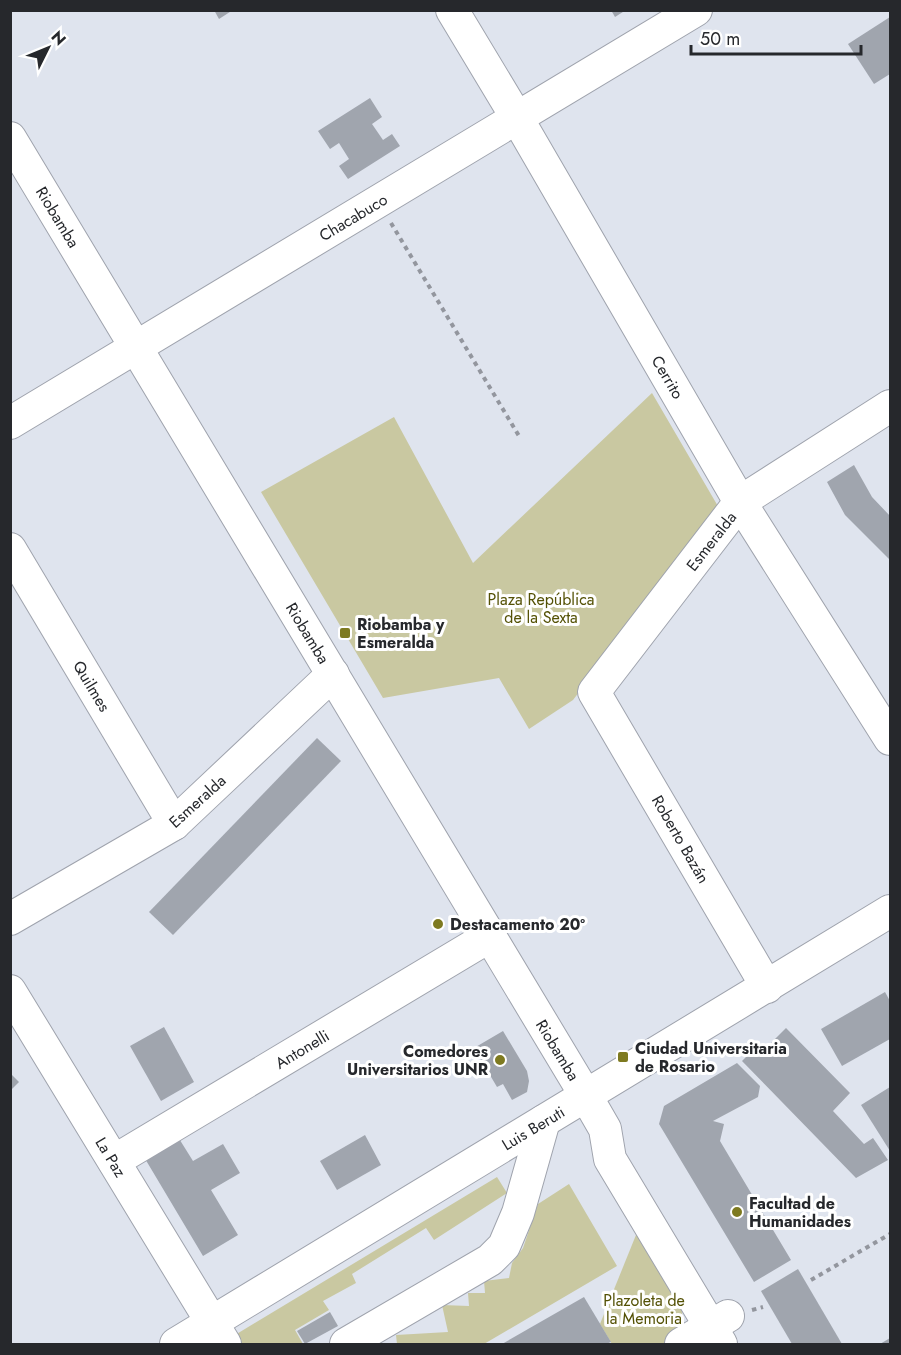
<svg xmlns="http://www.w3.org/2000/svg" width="901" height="1355" font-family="Jost,sans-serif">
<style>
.green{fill:#c9c8a1}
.building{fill:#a0a5ae}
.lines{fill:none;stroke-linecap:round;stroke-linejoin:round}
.minor-casing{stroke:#9fa3ad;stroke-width:34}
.path{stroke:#93969e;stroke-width:4;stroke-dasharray:4.5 4.5;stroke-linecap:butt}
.minor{stroke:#fff;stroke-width:32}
.poi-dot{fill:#7e7a20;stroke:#fff;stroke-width:2}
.labels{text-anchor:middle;stroke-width:6;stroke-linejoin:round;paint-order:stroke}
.street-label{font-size:16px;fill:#26282c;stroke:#fff}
.park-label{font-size:16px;fill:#545105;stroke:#fff}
.poi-label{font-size:16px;font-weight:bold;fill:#26282c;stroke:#fff;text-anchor:start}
</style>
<rect width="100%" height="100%" fill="#dfe4ee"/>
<g class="green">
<polygon points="652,393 719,508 573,700 529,729 499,678 383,698 261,492 394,417 473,563"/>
<polygon points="497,1177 507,1193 434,1240 426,1228 352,1274 356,1283 323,1301 329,1310 295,1330 303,1344 241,1344 235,1335"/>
<polygon points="569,1184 617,1266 484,1344 397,1344 396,1335 448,1332 442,1305 469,1306 468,1293 485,1293 484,1281 509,1278 512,1263 523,1248 538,1204"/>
<path d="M638,1230l44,75c1,16 -1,28 -12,39h-58l-12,-20z"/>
</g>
<g class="building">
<polygon points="214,10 233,10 219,19"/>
<polygon points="611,10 626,10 615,17"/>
<polygon points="890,17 890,74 874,84 848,44"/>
<polygon points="370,98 382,117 372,124 383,140 392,134 400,146 348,179 339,166 349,159 339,143 330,149 318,131"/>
<polygon points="854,465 872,497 890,516 890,560 845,515 827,482"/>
<polygon points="317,738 341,761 173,935 149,912"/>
<polygon points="885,992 890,1001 890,1039 842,1066 821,1029"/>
<polygon points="164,1027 194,1082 161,1101 130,1046"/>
<polygon points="786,1028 850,1093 833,1111 864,1144 873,1138 888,1160 856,1178 742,1061 760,1043 766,1048"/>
<polygon points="503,1031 527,1071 529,1081 527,1092 512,1100 503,1084 497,1087 474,1048"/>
<polygon points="737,1063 760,1086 758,1097 713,1121 724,1124 720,1141 791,1260 754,1282 659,1124 664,1106"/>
<polygon points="10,1073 19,1082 10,1091"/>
<polygon points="890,1087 890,1151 861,1105"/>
<polygon points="365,1135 381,1165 337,1190 320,1161"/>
<polygon points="178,1137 193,1161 223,1144 240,1173 211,1190 238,1235 203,1256 144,1157"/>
<polygon points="798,1269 842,1344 792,1344 761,1291"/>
<polygon points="584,1297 611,1342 606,1344 502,1344"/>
<polygon points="330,1312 338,1326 305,1344 297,1331"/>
<polygon points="890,1338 890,1344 880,1344"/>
</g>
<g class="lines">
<g class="minor-casing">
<g id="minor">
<polyline points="452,10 517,118 740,502 890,739"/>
<polyline points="10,138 586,1096 605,1129 610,1159 721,1344"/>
<polyline points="10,423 696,10"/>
<polyline points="10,549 174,824"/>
<polyline points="10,919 174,824 333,674"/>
<polyline points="767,987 594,692 740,502 890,406"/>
<polyline points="10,991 225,1344"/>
<polyline points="114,1161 490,936"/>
<polyline points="176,1344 890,911"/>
<polyline points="346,1344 490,1260 504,1246 518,1213 544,1121"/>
<polyline points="681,1344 728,1316"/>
</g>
</g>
<g class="path">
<polyline points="391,223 519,436"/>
<polyline points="811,1280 890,1234"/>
<polyline points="752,1310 763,1307"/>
</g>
<use href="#minor" class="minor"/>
</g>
<g class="poi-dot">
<rect x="339" y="627" width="12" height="12" rx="3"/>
<circle cx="438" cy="924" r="6"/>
<rect x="617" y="1051" width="12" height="12" rx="3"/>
<circle cx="500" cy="1060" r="6"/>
<circle cx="737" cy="1212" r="6"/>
</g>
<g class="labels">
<g class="street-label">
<text transform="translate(58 217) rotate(59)" y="6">Riobamba</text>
<text transform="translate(353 217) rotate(-31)" y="6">Chacabuco</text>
<text transform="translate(668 377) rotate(60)" y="6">Cerrito</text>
<text transform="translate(711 541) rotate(-52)" y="6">Esmeralda</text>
<text transform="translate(308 633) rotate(59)" y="6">Riobamba</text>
<text transform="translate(92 686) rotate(59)" y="6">Quilmes</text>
<text transform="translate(197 801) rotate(-42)" y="6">Esmeralda</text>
<text transform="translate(681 839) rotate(60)" y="6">Roberto Bazán</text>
<text transform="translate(302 1049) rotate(-31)" y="6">Antonelli</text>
<text transform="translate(558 1050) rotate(59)" y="6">Riobamba</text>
<text transform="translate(533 1128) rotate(-31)" y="6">Luis Beruti</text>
<text transform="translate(111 1157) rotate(59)" y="6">La Paz</text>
</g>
<g class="park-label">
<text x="541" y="605">Plaza República<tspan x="541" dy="18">de la Sexta</tspan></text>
<text x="644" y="1306">Plazoleta de<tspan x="644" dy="18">la Memoria</tspan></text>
</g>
<g class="poi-label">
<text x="357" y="630">Riobamba y<tspan x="357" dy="18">Esmeralda</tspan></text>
<text x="450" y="930">Destacamento 20º</text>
<text x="635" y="1054">Ciudad Universitaria<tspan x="635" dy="18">de Rosario</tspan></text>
<text x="488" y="1057" text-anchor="end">Comedores<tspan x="488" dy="18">Universitarios UNR</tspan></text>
<text x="749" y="1209">Facultad de<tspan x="749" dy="18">Humanidades</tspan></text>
</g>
</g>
<rect width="901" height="1355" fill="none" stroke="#26282c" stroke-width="24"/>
<g transform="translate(48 48) rotate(47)" stroke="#ffffff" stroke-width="4.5" paint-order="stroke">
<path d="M0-4.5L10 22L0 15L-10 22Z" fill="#26282c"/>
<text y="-9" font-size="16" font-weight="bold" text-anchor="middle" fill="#26282c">N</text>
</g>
<path d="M691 45v9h170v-9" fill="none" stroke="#26282c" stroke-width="3"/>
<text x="700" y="45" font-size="18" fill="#26282c" stroke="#ffffff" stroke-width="4.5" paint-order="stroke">50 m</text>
</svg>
